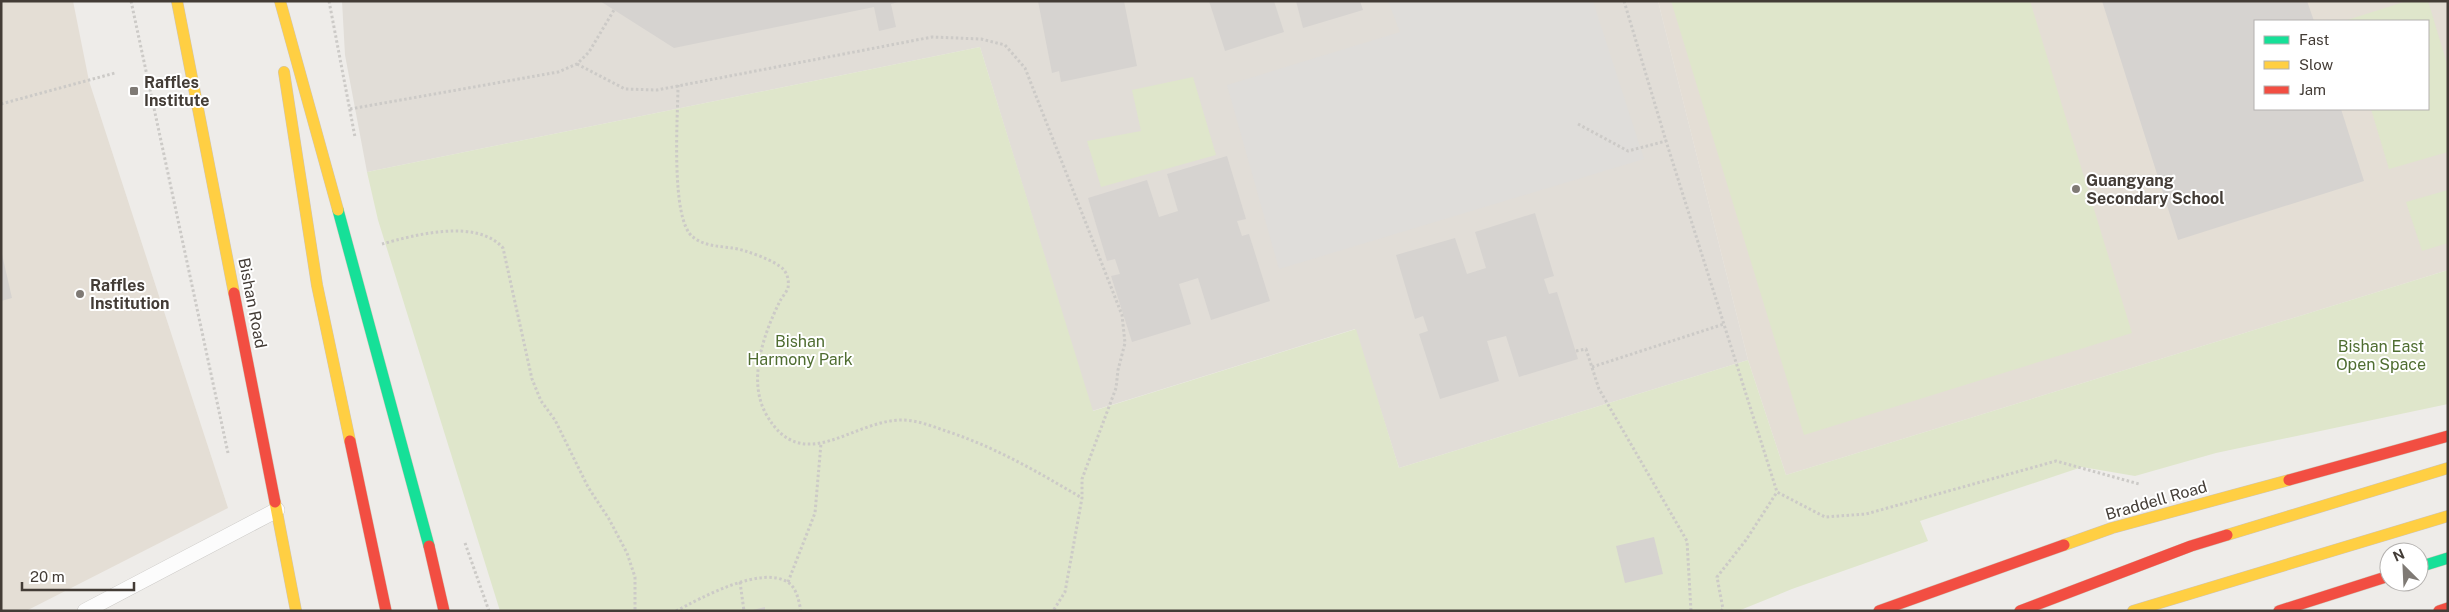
<svg xmlns="http://www.w3.org/2000/svg" width="2449" height="612" font-family="'Public Sans',sans-serif">
<style>
.residential{fill:#e1ddd7}
.education{fill:#e4ded5;fill-rule:evenodd}
.green{fill:#dfe6cb}
.parking{fill:#dfddda}
.building{fill:#d6d3d0}
.lines{fill:none;stroke-linecap:round;stroke-linejoin:round}
.lane-casing{stroke:#cac8c5;stroke-width:16}
.fast-casing{stroke:#cec5b9;stroke-width:12}
.slow-casing{stroke:#cec5b9;stroke-width:12}
.jam-casing{stroke:#cec5b9;stroke-width:12}
.path{stroke:#cccac7;stroke-width:3;stroke-dasharray:2.5 2.5;stroke-linecap:butt}
.lane{stroke:#fcfcfc;stroke-width:15}
.fast{stroke:#16e098;stroke-width:11}
.slow{stroke:#ffcf43;stroke-width:11}
.jam{stroke:#f24e42;stroke-width:11}
.poi-dot{fill:#7f7a75;stroke:#fff;stroke-width:2}
.labels{text-anchor:middle;stroke-width:4;stroke-linejoin:round;paint-order:stroke}
.poi-label{font-size:16px;font-weight:bold;fill:#433c36;stroke:#fff;text-anchor:start}
.street-label{font-size:16px;fill:#433c36;stroke:#fff}
.park-label{font-size:16px;fill:#4f6d31;stroke:#fff}
</style>
<rect width="100%" height="100%" fill="#eeece9"/>
<polygon class="residential" points="342,1 1658,1 1748,360 1399,468 1355,329 1092,411 980,47 367,172 345,55"/>
<g class="education">
<polygon points="1,1 73,1 89,81 228,508 26,611 1,611"/>
<path d="M1658,1h790v269l-662,205 -38,-115zM2255,21h173v88h-173z"/>
</g>
<g class="green">
<polygon points="1671,1 2030,1 2132,333 1804,435"/>
<polygon points="2407,1 2428,1 2448,67 2448,152 2389,169 2371,109 2428,109 2428,21 2344,21"/>
<polygon points="980,47 1093,411 1356,329 1399,468 1748,360 1786,475 2448,270 2448,404 2216,453 2135,476 2082,467 1920,521 1928,541 1792,589 1738,611 500,611 378,220 367,172"/>
<polygon points="1193,77 1216,155 1101,187 1087,141 1141,131 1132,90"/>
<polygon points="2448,190 2448,243 2422,251 2406,202"/>
</g>
<polygon class="parking" points="1388,1 1593,1 1644,159 1279,269 1227,85 1400,32"/>
<g class="building">
<polygon points="600,1 898,1 898,2 891,4 896,27 879,31 874,7 674,48"/>
<polygon points="1038,1 1124,1 1137,66 1061,82 1059,71 1052,73"/>
<polygon points="1209,1 1274,1 1284,32 1225,51"/>
<polygon points="1296,1 1360,1 1363,10 1303,28"/>
<polygon points="2102,1 2307,1 2314,21 2255,21 2255,109 2341,109 2364,181 2178,240"/>
<polygon points="1227,156 1246,219 1237,221 1242,236 1249,234 1270,301 1211,320 1198,278 1179,284 1191,324 1132,342 1111,276 1120,274 1115,259 1107,261 1088,198 1147,180 1159,217 1178,211 1167,174"/>
<polygon points="1535,213 1554,276 1544,279 1549,294 1557,292 1578,359 1519,377 1506,336 1487,341 1499,381 1440,399 1419,334 1428,331 1423,316 1415,319 1396,255 1455,238 1467,274 1486,268 1475,232"/>
<polygon points="1,250 12,298 1,301"/>
<polygon points="1654,537 1663,574 1625,583 1616,546"/>
<polygon points="765,607 765,611 753,611 753,610"/>
</g>
<g class="lines">
<g class="lane-casing">
<polyline id="lane" points="85,611 277,510"/>
</g>
<g class="fast-casing">
<g id="fast">
<polyline points="338,210 429,546"/>
<polyline points="2419,567 2448,558"/>
</g>
</g>
<g class="slow-casing">
<g id="slow">
<polyline points="177,1 234,293"/>
<polyline points="280,1 338,210"/>
<polyline points="284,72 317,285 350,441"/>
<polyline points="275,502 296,611"/>
<polyline points="2227,535 2448,468"/>
<polyline points="2064,545 2112,528 2289,480"/>
<polyline points="2133,611 2448,516"/>
</g>
</g>
<g class="jam-casing">
<g id="jam">
<polyline points="234,293 275,502"/>
<polyline points="350,441 386,611"/>
<polyline points="2289,480 2448,436"/>
<polyline points="429,546 444,611"/>
<polyline points="1879,611 2064,545"/>
<polyline points="2020,611 2191,546 2227,535"/>
<polyline points="2279,611 2389,576"/>
<polyline points="2439,611 2448,608"/>
</g>
</g>
<g class="path">
<polyline points="131,1 228,453"/>
<polyline points="329,1 355,137"/>
<polyline points="1624,1 1666,141"/>
<polyline points="577,64 625,89 657,90 932,37 981,39 1005,45 1025,68 1122,315 1125,343 1118,370 1116,388 1082,479 1082,498 1065,592 1053,611"/>
<path d="M678,85c0,29 -8,135 15,152 11,9 25,9 39,11 11,1 45,13 52,22 4,5 5,12 4,18 -2,5 -6,9 -8,13 -16,32 -33,79 -14,113 36,64 86,6 136,6 14,0 30,6 44,11 49,16 92,41 136,67"/>
<polyline points="1,104 115,73"/>
<polyline points="350,109 558,72 577,64 589,52 614,10"/>
<polyline points="1578,124 1628,151 1666,141 1777,492 1825,517 1866,514 2056,461 2139,484"/>
<path d="M382,244c32,-9 95,-26 121,4l29,131 9,22 14,19 33,67 21,32 18,34 8,24v34"/>
<polyline points="1576,351 1586,349 1599,389 1687,541 1691,611"/>
<polyline points="1592,367 1724,324"/>
<polyline points="465,543 489,611"/>
<polyline points="740,582 744,611"/>
<polyline points="788,582 815,513 821,443"/>
<path d="M676,611c25,-13 86,-47 113,-28 8,6 10,19 12,28"/>
<polyline points="1721,611 1723,609 1717,577 1746,540 1777,492"/>
</g>
<use href="#lane" class="lane"/>
<use href="#fast" class="fast"/>
<use href="#slow" class="slow"/>
<use href="#jam" class="jam"/>
</g>
<g class="poi-dot">
<rect x="129" y="86" width="10" height="10" rx="2.5"/>
<circle cx="2076" cy="189" r="5"/>
<circle cx="80" cy="294" r="5"/>
</g>
<g class="labels">
<g class="poi-label">
<text x="144" y="88">Raffles<tspan x="144" dy="18">Institute</tspan></text>
<text x="2086" y="186">Guangyang<tspan x="2086" dy="18">Secondary School</tspan></text>
<text x="90" y="291">Raffles<tspan x="90" dy="18">Institution</tspan></text>
</g>
<g class="street-label">
<text transform="translate(253 303) rotate(79)" y="6">Bishan Road</text>
<text transform="translate(2156 500) rotate(-16)" y="6">Braddell Road</text>
</g>
<g class="park-label">
<text x="800" y="347">Bishan<tspan x="800" dy="18">Harmony Park</tspan></text>
<text x="2381" y="352">Bishan East<tspan x="2381" dy="18">Open Space</tspan></text>
</g>
</g>
<rect width="2449" height="612" fill="none" stroke="#433c36" stroke-width="5"/>
<rect x="2254" y="20" width="175" height="90" fill="#ffffff" stroke="#b4b1af"/>
<rect x="2264" y="36" width="25" height="8" fill="#16e098" stroke="#b4b1af"/>
<text x="2299" y="45" font-size="15" fill="#433c36">Fast</text>
<rect x="2264" y="61" width="25" height="8" fill="#ffcf43" stroke="#b4b1af"/>
<text x="2299" y="70" font-size="15" fill="#433c36">Slow</text>
<rect x="2264" y="86" width="25" height="8" fill="#f24e42" stroke="#b4b1af"/>
<text x="2299" y="95" font-size="15" fill="#433c36">Jam</text>
<g transform="translate(2404 567) rotate(336)"><circle r="24" fill="#ffffff" stroke="#b4b1af"/>
<path d="M0-4L9 19L0 12L-9 19Z" fill="#7f7a75"/>
<text y="-8" font-size="14" font-weight="bold" text-anchor="middle" fill="#433c36">N</text>
</g>
<path d="M22 582v8h112v-8" fill="none" stroke="#433c36" stroke-width="2.5"/>
<text x="30" y="582" font-size="15" fill="#433c36" stroke="#ffffff" stroke-width="4" paint-order="stroke">20 m</text>
</svg>
